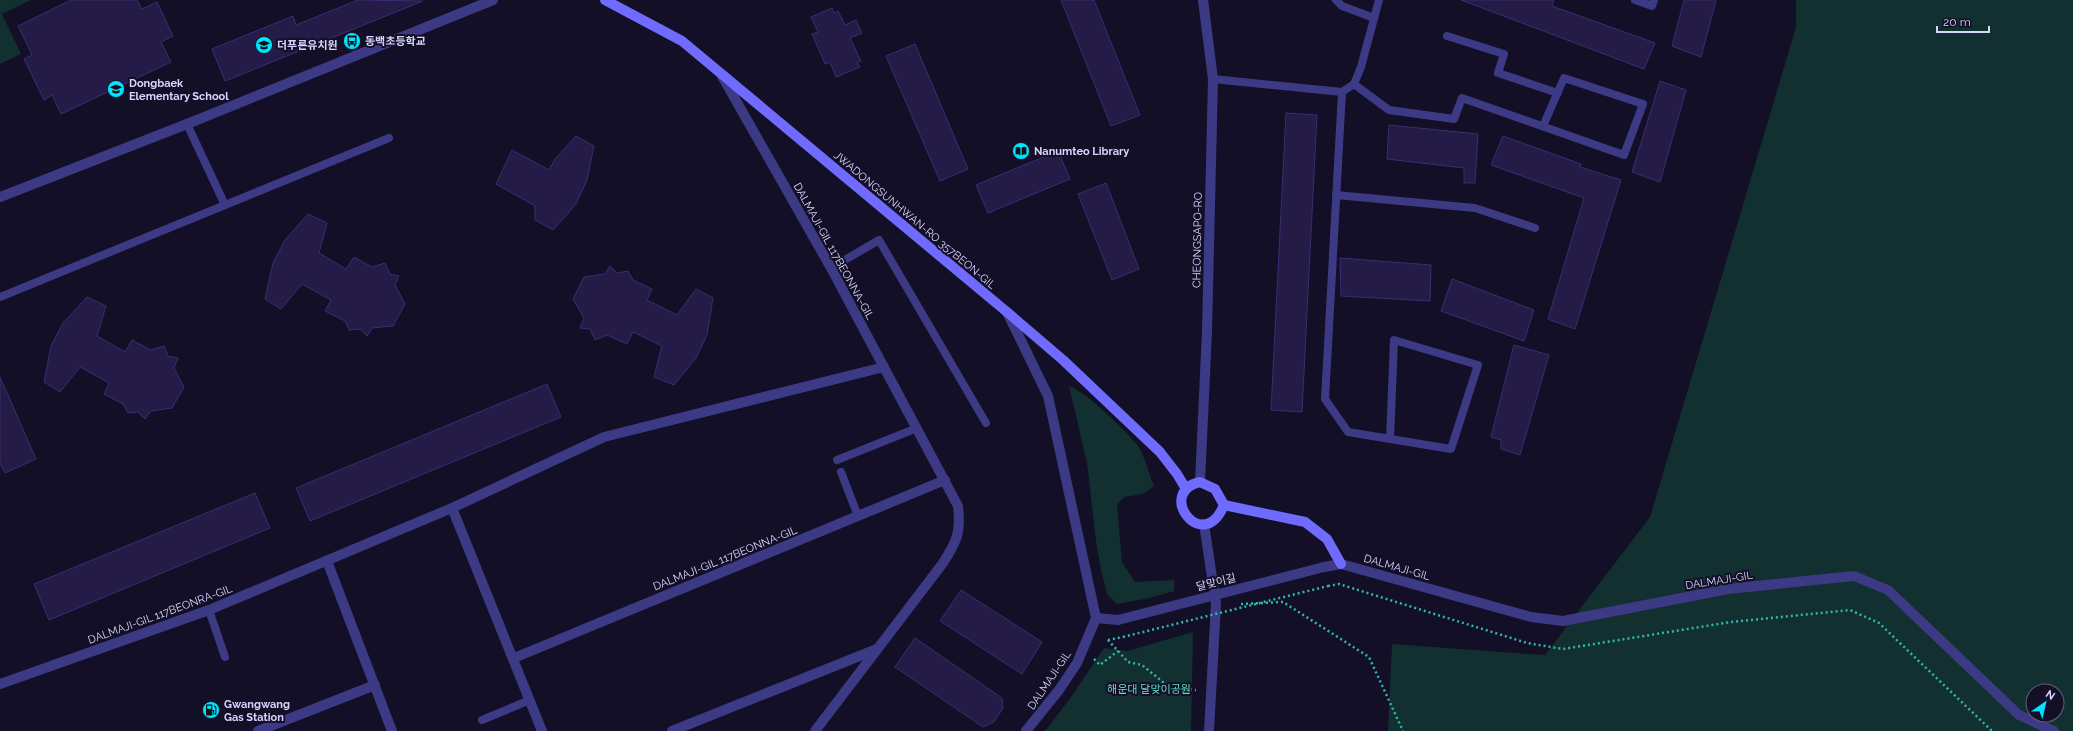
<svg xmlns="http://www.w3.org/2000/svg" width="2073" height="731" font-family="Raleway,'Noto Sans KR',sans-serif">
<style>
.green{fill:#12302f;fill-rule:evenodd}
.building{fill:#241b47;stroke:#3b2d73}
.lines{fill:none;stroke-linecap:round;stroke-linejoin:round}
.path{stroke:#2fb8b0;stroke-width:2.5;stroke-dasharray:2 3;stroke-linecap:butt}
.service{stroke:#3d3a85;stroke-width:8}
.minor{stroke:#3d3a85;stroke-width:10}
.tertiary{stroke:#3d3a85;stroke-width:10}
.secondary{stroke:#6f6bff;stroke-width:10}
.path-bridge{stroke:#2fb8b0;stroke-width:2.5;stroke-dasharray:2 3;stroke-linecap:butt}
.tertiary-bridge{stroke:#3d3a85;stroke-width:10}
.labels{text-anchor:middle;stroke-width:4;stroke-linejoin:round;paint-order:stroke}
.poi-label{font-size:11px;font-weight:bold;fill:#d9d4ff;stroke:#130f26;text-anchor:start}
.street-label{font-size:11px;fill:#d9d4ff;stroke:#130f26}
.park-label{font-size:11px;fill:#5fe0c0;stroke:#130f26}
</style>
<rect width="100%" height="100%" fill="#130f26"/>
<g class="green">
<polygon points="0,0 31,0 2,14 21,54 0,64"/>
<path d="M1796,0h277v731h-685l4,-87 153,11 105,-138 146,-490zM2033,691h24v24h-24z"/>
<path d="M1069,386c20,8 55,43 69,60 7,11 11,28 16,40l-11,8 -19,3 -7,8 5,57 13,20 39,-2v11l-24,7 -33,6 -10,-10 -6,-24 -5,-29 -9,-78z"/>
<polygon points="1193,632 1191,731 1045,731 1069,700 1104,648 1127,651"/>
</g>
<g class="building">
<polygon points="71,0 137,0 142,9 157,2 173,36 161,42 171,62 61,114 52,95 44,100 24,59 32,55 18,26"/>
<polygon points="358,0 423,1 225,81 212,49 293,16 296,25"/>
<polygon points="1061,0 1094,0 1140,115 1111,126"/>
<polygon points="1461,0 1554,0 1552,6 1655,43 1644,69"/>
<polygon points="1684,0 1716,0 1701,57 1672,46"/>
<polygon points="832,8 834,13 838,11 845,25 856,20 862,33 850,38 861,61 857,62 860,67 836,77 830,62 825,64 812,34 818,32 811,17"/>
<polygon points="915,44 968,169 940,181 886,56"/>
<polygon points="1660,81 1686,90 1660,182 1632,172"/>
<polygon points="1286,113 1317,115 1302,412 1271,410"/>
<polygon points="1389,125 1478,134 1475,183 1464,183 1464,168 1387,159"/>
<polygon points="576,136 594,146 587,180 576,204 553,230 535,220 535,206 496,184 512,150 549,170 555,159"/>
<polygon points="1503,136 1581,164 1580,167 1621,180 1575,329 1548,319 1584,198 1491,165"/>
<polygon points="1058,151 1070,179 988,213 976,185"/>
<polygon points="1106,183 1139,269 1112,280 1078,194"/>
<polygon points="308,214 327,223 319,253 346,269 354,257 372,267 385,263 390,274 399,276 395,285 405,304 393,326 372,328 367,336 360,329 349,330 345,321 325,311 331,300 302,284 281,309 265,299 273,263 285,240"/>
<polygon points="1340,258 1431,265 1430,301 1341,296"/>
<polygon points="610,266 617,273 628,271 633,280 652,289 647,300 677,315 696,289 713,298 707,335 696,358 674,385 654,377 662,346 633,332 627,344 607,335 595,340 590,329 580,328 584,318 573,299 584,277 605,274"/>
<polygon points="1452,279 1534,310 1524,341 1441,311"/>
<polygon points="87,297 106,306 97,336 125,352 132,340 151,350 164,346 168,356 178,358 174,368 184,387 172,408 151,411 145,419 138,412 128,413 123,404 104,394 109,383 80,367 60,392 44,382 51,346 63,323"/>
<polygon points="1514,345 1549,355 1520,455 1501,449 1501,440 1491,437"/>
<polygon points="0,377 36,459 5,473 0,463"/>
<polygon points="547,384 561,417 310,521 296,488"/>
<polygon points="255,493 270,528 49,620 34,584"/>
<polygon points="961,590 1042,642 1022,674 940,621"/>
<polygon points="915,638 1002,698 1003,708 994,722 983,727 895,667"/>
</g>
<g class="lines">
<g class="path">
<polyline points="1328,586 1339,584 1527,643 1563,649 1731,622 1850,610 1879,623 1992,731"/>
<polyline points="1241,604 1283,602 1369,657 1403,731"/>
<polyline points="1108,640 1128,662 1142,665 1169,687 1196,690"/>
<polyline points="1108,640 1123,637"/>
<polyline points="1094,659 1100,665 1118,651"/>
</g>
<g class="service">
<polyline points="1336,0 1342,6 1374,18"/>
<polyline points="1635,0 1652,6 1654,0"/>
<polyline points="1447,36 1504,54 1498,73 1558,93"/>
<polyline points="1213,79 1342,92 1354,84 1361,67 1379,0"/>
<polyline points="1354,84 1389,110 1454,119 1462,98 1624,155 1643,104 1564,78 1543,126"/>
<polyline points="1342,92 1325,399 1348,432 1451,449 1478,365 1394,340 1390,439"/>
<polyline points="187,124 225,205"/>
<polyline points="1336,195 1475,208 1535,228"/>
<polyline points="831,268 879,240 986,423"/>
<polyline points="0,297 389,138"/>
<polyline points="837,460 917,428"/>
<polyline points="841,472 858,516"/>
<polyline points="209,610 225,657"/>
<polyline points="482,720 530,700"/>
</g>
<g class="minor">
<polyline points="452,508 542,731"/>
<polyline points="327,561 392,731"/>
<polyline points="514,658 945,480"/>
<polyline points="0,684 209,610 452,508 604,437 884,367"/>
<polyline points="258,731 375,685"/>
<polyline points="672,731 877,649"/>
</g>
<g class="tertiary">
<path d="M722,76l109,192 127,238c3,27 -1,35 -15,57l-128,168"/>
<polyline points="0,197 187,124 493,0"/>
<polyline points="1007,312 1048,396 1096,618"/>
<polyline points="1200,482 1207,331 1213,79 1203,0"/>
<polyline points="1204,524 1216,604 1209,731"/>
<polyline points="1324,567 1341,564 1531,617 1563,621 1728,589 1854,576 1888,590 2019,715 2054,731"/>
<polyline points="1096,618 1118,620"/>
<polyline points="1026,731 1059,690 1077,663 1096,618"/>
</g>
<g class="secondary">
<polyline points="605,0 682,41 1007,312 1063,360 1160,452 1177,474 1186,489"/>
<path d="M1200,482l15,7 9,16c-21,51 -69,-13 -24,-23z"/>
<polyline points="1224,505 1305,522 1327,539 1341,564"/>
</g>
<polyline class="path-bridge" points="1123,637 1328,586"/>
<polyline class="tertiary-bridge" points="1118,620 1324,567"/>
</g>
<defs>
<g id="bus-disc" transform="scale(0.9)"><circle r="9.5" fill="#00e5ff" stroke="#130f26"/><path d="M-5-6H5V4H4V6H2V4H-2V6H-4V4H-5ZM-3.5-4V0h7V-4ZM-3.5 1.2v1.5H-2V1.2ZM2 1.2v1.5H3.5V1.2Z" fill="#111"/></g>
<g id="school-disc" transform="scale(0.9)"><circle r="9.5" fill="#00e5ff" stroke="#130f26"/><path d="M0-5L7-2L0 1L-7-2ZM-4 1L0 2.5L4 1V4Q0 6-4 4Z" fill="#111"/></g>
<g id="library-disc" transform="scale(0.9)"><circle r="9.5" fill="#00e5ff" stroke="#130f26"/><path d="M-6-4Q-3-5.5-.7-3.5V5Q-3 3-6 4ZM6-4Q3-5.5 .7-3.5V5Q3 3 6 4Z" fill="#111"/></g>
<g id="fuel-disc" transform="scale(0.9)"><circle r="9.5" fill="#00e5ff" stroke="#130f26"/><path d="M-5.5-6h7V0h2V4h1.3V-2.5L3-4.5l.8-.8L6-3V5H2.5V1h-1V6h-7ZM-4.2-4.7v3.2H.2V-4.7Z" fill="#111"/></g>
</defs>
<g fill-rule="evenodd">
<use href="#bus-disc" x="352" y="41"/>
<use href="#school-disc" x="264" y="45"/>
<use href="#school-disc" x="116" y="89"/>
<use href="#library-disc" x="1021" y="151"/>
<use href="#fuel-disc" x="211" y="710"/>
</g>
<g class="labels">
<g class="poi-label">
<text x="365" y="45">동백초등학교</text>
<text x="277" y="49">더푸른유치원</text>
<text x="129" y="87">Dongbaek<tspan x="129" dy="13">Elementary School</tspan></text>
<text x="1034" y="155">Nanumteo Library</text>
<text x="224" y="708">Gwangwang<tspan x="224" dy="13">Gas Station</tspan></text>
</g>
<g class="street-label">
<text transform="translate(915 220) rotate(40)" y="4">JWADONGSUNHWAN-RO 357BEON-GIL</text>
<text transform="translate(1197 240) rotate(-89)" y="4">CHEONGSAPO-RO</text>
<text transform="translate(834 251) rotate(61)" y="4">DALMAJI-GIL 117BEONNA-GIL</text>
<text transform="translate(725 558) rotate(-22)" y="4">DALMAJI-GIL 117BEONNA-GIL</text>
<text transform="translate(1397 567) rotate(16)" y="4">DALMAJI-GIL</text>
<text transform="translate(1719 580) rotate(-9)" y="4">DALMAJI-GIL</text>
<text transform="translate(1216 582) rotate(-14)" y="4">달맞이길</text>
<text transform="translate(160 614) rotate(-20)" y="4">DALMAJI-GIL 117BEONRA-GIL</text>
<text transform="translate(1049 680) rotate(-56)" y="4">DALMAJI-GIL</text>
</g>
<g class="park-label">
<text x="1149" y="693">해운대 달맞이공원</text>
</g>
</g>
<g transform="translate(2045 703) rotate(34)"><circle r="19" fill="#130f26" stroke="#625e7d"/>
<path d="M0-3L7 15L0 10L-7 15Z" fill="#00e5ff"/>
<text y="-6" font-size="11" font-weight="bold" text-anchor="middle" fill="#d9d4ff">N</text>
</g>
<path d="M1937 26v6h52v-6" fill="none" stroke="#d9d4ff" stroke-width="2"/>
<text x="1943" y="26" font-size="12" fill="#d9d4ff" stroke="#130f26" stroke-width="3" paint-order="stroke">20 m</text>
</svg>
